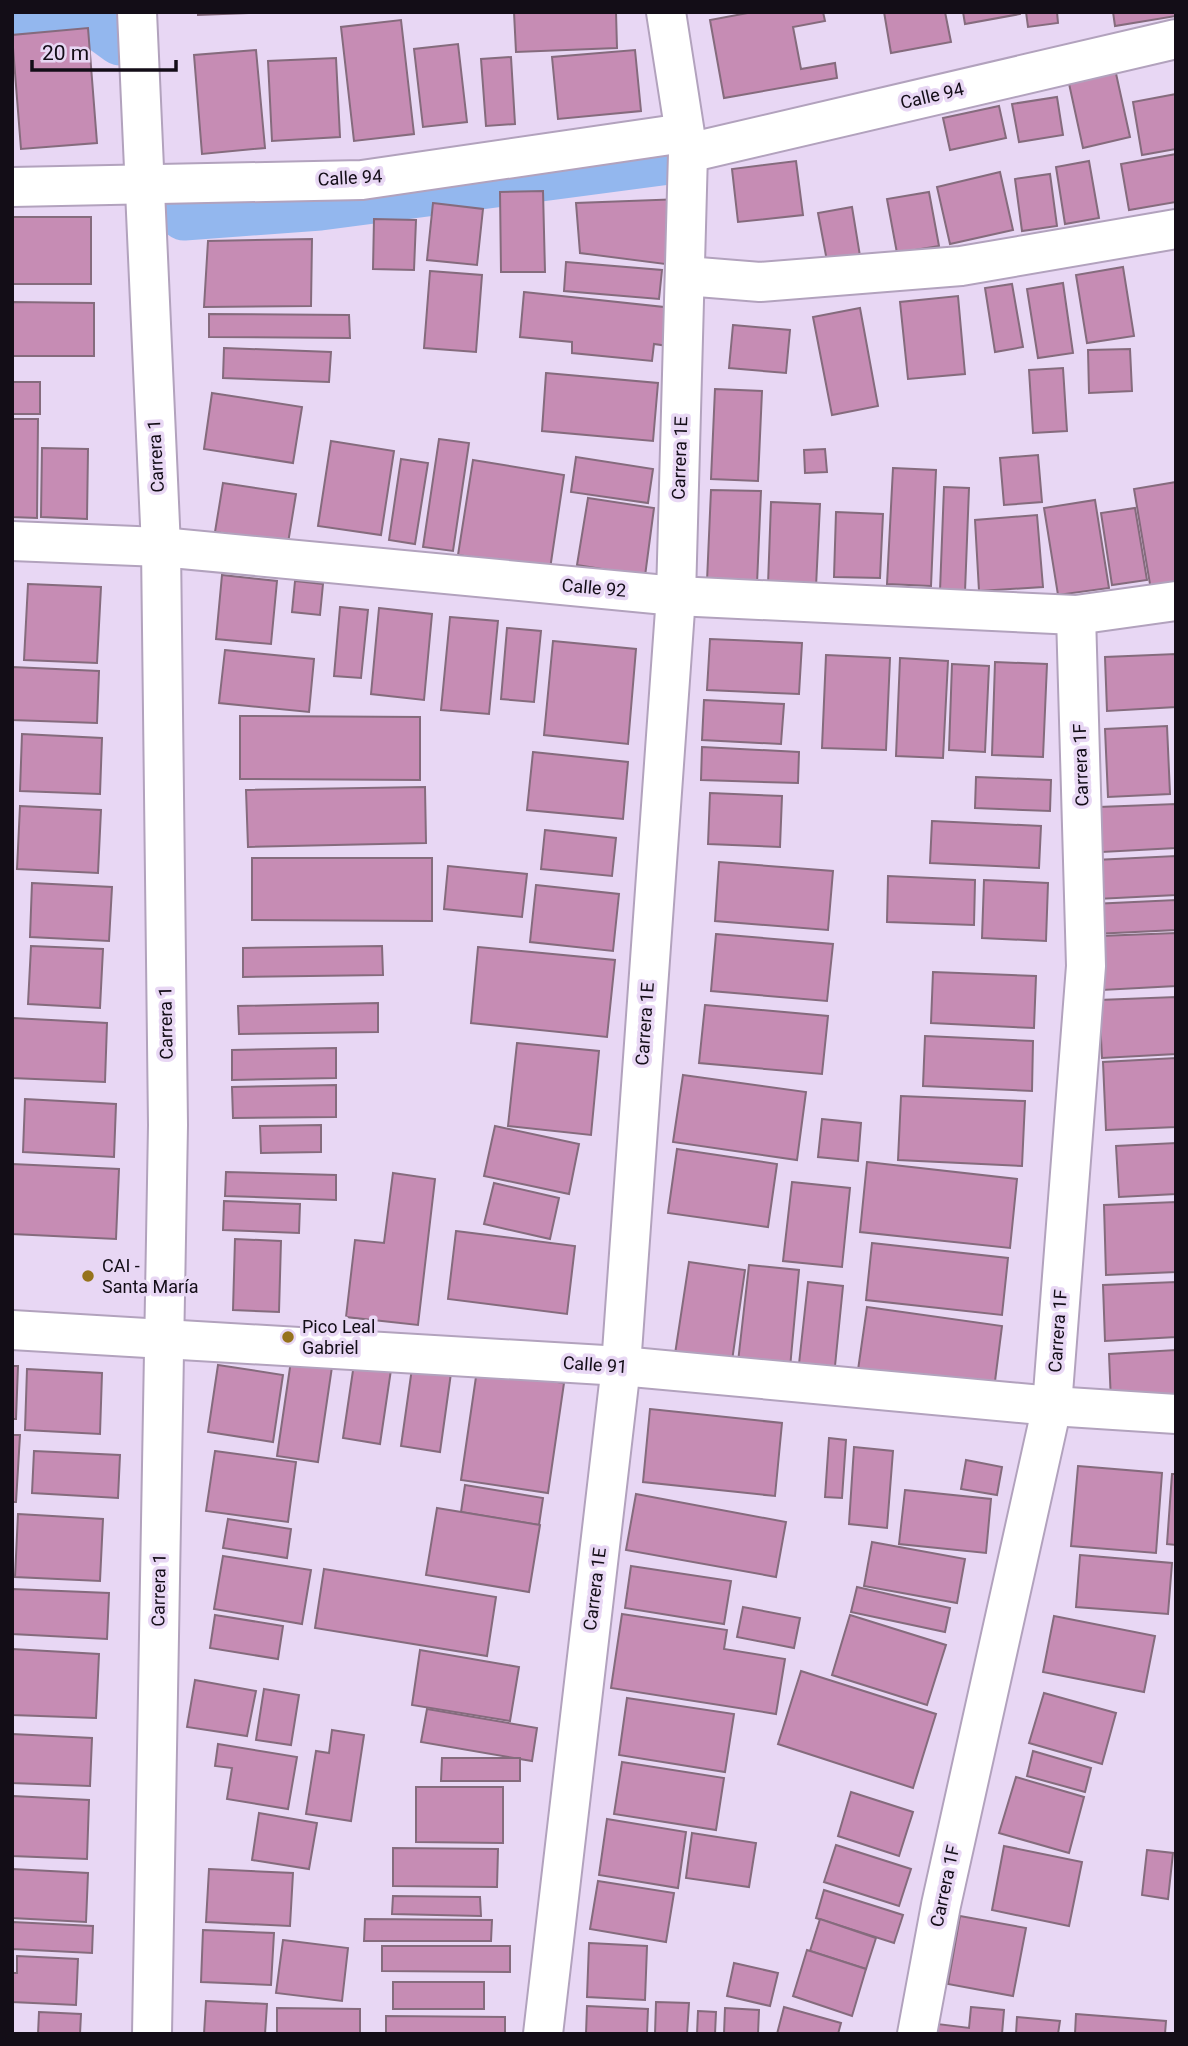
<svg xmlns="http://www.w3.org/2000/svg" width="1188" height="2046" font-family="Roboto,sans-serif">
<style>
.lines{fill:none;stroke-linecap:round;stroke-linejoin:round}
.canal{stroke:#93b7ee;stroke-width:51}
.building{fill:#c68cb4;stroke:#856b7d;stroke-width:2}
.minor-casing{stroke:#b2a2bd;stroke-width:42}
.minor{stroke:#fff;stroke-width:38}
.poi-dot{fill:#96731c;stroke:#e8d7f4;stroke-width:2.5}
.labels{text-anchor:middle;stroke-width:7;stroke-linejoin:round;paint-order:stroke}
.street-label{font-size:18px;fill:#130d17;stroke:#e8d7f4}
.poi-label{font-size:18px;fill:#130d17;stroke:#e8d7f4;text-anchor:start}
</style>
<rect width="100%" height="100%" fill="#e8d7f4"/>
<g class="lines">
<g class="canal">
<polyline points="22,12 71,17 98,24 120,40"/>
<polyline points="184,215 320,205 669,159"/>
</g>
</g>
<g class="building">
<polygon points="198,12 248,12 248,13 198,15"/>
<polygon points="514,12 616,12 617,48 516,52"/>
<polygon points="753,12 823,12 825,21 793,27 801,69 835,63 837,78 724,98 710,20"/>
<polygon points="884,12 945,12 951,42 891,53"/>
<polygon points="963,12 1020,12 1020,14 965,24"/>
<polygon points="1026,12 1057,12 1058,23 1028,27"/>
<polygon points="1113,12 1176,12 1176,16 1115,26"/>
<polygon points="401,20 414,134 354,141 341,27"/>
<polygon points="88,28 97,143 21,149 12,35"/>
<polygon points="458,44 467,122 423,127 414,49"/>
<polygon points="256,50 265,148 202,154 194,55"/>
<polygon points="635,50 641,111 558,119 552,57"/>
<polygon points="511,57 515,124 486,126 481,59"/>
<polygon points="336,58 340,137 272,141 268,61"/>
<polygon points="1115,69 1130,137 1083,148 1068,79"/>
<polygon points="1176,94 1176,149 1142,155 1133,102"/>
<polygon points="1057,97 1063,135 1019,142 1012,104"/>
<polygon points="999,106 1006,138 950,150 943,118"/>
<polygon points="1176,154 1176,202 1129,210 1121,164"/>
<polygon points="796,161 803,215 738,222 732,169"/>
<polygon points="1089,161 1099,218 1065,224 1056,167"/>
<polygon points="1000,172 1013,230 950,244 937,187"/>
<polygon points="1050,174 1057,226 1022,231 1015,179"/>
<polygon points="543,191 545,272 501,272 500,192"/>
<polygon points="929,192 939,246 897,253 887,199"/>
<polygon points="682,199 665,264 580,253 576,203"/>
<polygon points="433,203 483,209 477,265 427,260"/>
<polygon points="852,207 860,256 827,261 818,213"/>
<rect x="12" y="217" width="79" height="67"/>
<polygon points="374,219 416,220 414,270 373,269"/>
<polygon points="312,239 311,306 204,307 208,241"/>
<polygon points="566,262 662,270 659,299 564,291"/>
<polygon points="1123,267 1134,336 1087,343 1076,275"/>
<polygon points="430,271 482,275 476,352 424,348"/>
<polygon points="1063,283 1073,353 1038,358 1027,289"/>
<polygon points="1012,284 1023,347 995,352 985,288"/>
<polygon points="524,292 673,308 668,346 654,344 652,361 572,353 572,342 520,337"/>
<polygon points="958,296 965,374 908,379 900,302"/>
<polygon points="12,302 94,303 94,356 12,356"/>
<polygon points="860,308 878,406 832,415 813,317"/>
<polygon points="209,314 349,315 350,338 209,337"/>
<polygon points="733,325 790,330 786,373 729,368"/>
<polygon points="224,348 331,352 329,382 223,378"/>
<polygon points="1130,349 1132,391 1089,393 1088,350"/>
<polygon points="1063,368 1067,431 1033,433 1029,370"/>
<polygon points="546,373 658,383 653,441 542,431"/>
<rect x="12" y="382" width="28" height="32"/>
<polygon points="715,389 762,391 758,481 711,479"/>
<polygon points="212,393 302,407 293,463 204,449"/>
<polygon points="12,419 38,419 37,518 12,517"/>
<polygon points="439,439 469,443 453,551 423,547"/>
<polygon points="331,441 394,451 381,535 318,526"/>
<polygon points="42,448 88,449 87,519 41,517"/>
<polygon points="825,449 827,472 805,473 804,450"/>
<polygon points="1038,455 1042,502 1004,505 1000,458"/>
<polygon points="576,457 653,469 648,503 571,492"/>
<polygon points="401,459 428,463 415,544 389,540"/>
<polygon points="473,460 564,475 550,569 458,555"/>
<polygon points="893,468 936,470 931,586 887,584"/>
<polygon points="1176,482 1176,585 1151,590 1134,489"/>
<polygon points="223,483 296,494 288,543 215,532"/>
<polygon points="944,487 969,488 965,592 940,591"/>
<polygon points="711,490 761,491 757,584 707,581"/>
<polygon points="588,498 654,508 645,576 577,565"/>
<polygon points="1095,500 1109,588 1058,595 1044,508"/>
<polygon points="771,502 820,504 816,587 768,585"/>
<polygon points="1135,508 1147,580 1112,585 1101,513"/>
<polygon points="836,512 883,514 880,578 834,577"/>
<polygon points="1037,515 1043,587 979,591 975,520"/>
<polygon points="222,575 277,581 271,644 216,639"/>
<polygon points="295,581 323,584 320,615 292,612"/>
<polygon points="28,584 101,587 97,663 24,660"/>
<polygon points="340,607 368,610 361,678 334,676"/>
<polygon points="379,608 432,614 424,700 371,694"/>
<polygon points="450,617 498,621 489,714 441,710"/>
<polygon points="507,628 541,631 534,702 501,699"/>
<polygon points="710,639 802,643 799,694 707,690"/>
<polygon points="553,641 636,649 628,744 544,735"/>
<polygon points="225,650 314,659 309,712 219,703"/>
<polygon points="1176,654 1176,707 1107,711 1105,657"/>
<polygon points="826,655 890,658 886,750 822,748"/>
<polygon points="900,658 948,661 943,758 896,756"/>
<polygon points="995,662 1047,664 1043,757 992,755"/>
<polygon points="952,664 989,666 985,752 949,750"/>
<polygon points="12,667 99,671 97,723 12,720"/>
<polygon points="704,700 784,704 781,744 702,740"/>
<polygon points="240,716 420,717 420,780 240,779"/>
<polygon points="1167,726 1170,794 1108,797 1105,729"/>
<polygon points="22,734 102,738 100,794 20,791"/>
<polygon points="702,747 799,752 798,783 701,780"/>
<polygon points="533,752 628,762 623,819 527,810"/>
<polygon points="976,777 1051,780 1050,811 975,808"/>
<polygon points="425,787 426,843 248,847 246,790"/>
<polygon points="710,793 782,796 780,847 708,844"/>
<polygon points="1176,804 1176,848 1102,852 1099,807"/>
<polygon points="20,806 101,810 98,873 17,869"/>
<polygon points="932,821 1041,826 1039,868 930,863"/>
<polygon points="545,830 616,838 612,876 541,869"/>
<polygon points="1176,856 1176,895 1097,899 1095,860"/>
<polygon points="252,858 432,858 432,921 252,920"/>
<polygon points="719,862 833,871 828,930 715,921"/>
<polygon points="448,866 527,874 522,917 444,909"/>
<polygon points="888,876 975,880 974,925 887,922"/>
<polygon points="984,880 1048,883 1046,941 982,938"/>
<polygon points="32,883 112,887 109,941 30,937"/>
<polygon points="536,885 619,894 613,951 530,942"/>
<polygon points="1176,900 1176,930 1094,934 1092,904"/>
<polygon points="1176,933 1176,986 1102,990 1100,936"/>
<polygon points="716,934 833,944 827,1001 711,991"/>
<polygon points="31,946 103,949 100,1008 28,1004"/>
<polygon points="382,946 383,975 243,977 243,948"/>
<polygon points="478,947 615,960 607,1037 471,1023"/>
<polygon points="933,972 1036,976 1034,1028 931,1023"/>
<polygon points="1176,997 1176,1054 1102,1058 1099,1000"/>
<polygon points="378,1003 378,1032 239,1034 238,1006"/>
<polygon points="705,1005 828,1016 822,1074 699,1063"/>
<polygon points="13,1018 107,1023 105,1082 12,1078"/>
<polygon points="925,1036 1033,1041 1032,1091 923,1086"/>
<polygon points="517,1043 599,1051 591,1135 508,1126"/>
<polygon points="336,1048 336,1078 232,1080 232,1050"/>
<polygon points="1176,1058 1176,1127 1106,1130 1103,1062"/>
<polygon points="683,1075 806,1092 797,1160 673,1142"/>
<polygon points="336,1085 336,1117 233,1118 232,1087"/>
<polygon points="901,1096 1025,1101 1022,1166 898,1160"/>
<polygon points="25,1099 116,1104 114,1157 23,1152"/>
<polygon points="822,1119 861,1123 858,1161 818,1157"/>
<polygon points="321,1125 321,1152 261,1153 260,1126"/>
<polygon points="495,1126 579,1144 569,1194 484,1176"/>
<polygon points="1176,1143 1176,1194 1119,1197 1116,1146"/>
<polygon points="677,1149 777,1164 768,1227 668,1213"/>
<polygon points="867,1162 1017,1179 1010,1248 860,1232"/>
<polygon points="12,1164 119,1169 116,1239 12,1234"/>
<polygon points="226,1172 336,1175 336,1200 225,1196"/>
<polygon points="393,1173 435,1179 418,1325 346,1317 355,1240 384,1243"/>
<polygon points="792,1182 850,1188 842,1267 783,1261"/>
<polygon points="494,1183 559,1198 550,1239 484,1224"/>
<polygon points="224,1201 300,1204 299,1233 223,1230"/>
<polygon points="1176,1202 1176,1272 1106,1275 1104,1205"/>
<polygon points="456,1231 575,1246 567,1314 448,1299"/>
<polygon points="235,1239 281,1241 279,1312 233,1310"/>
<polygon points="872,1243 1008,1258 1002,1315 866,1300"/>
<polygon points="689,1262 745,1270 732,1361 675,1354"/>
<polygon points="749,1265 799,1270 790,1368 738,1362"/>
<polygon points="808,1282 843,1286 834,1376 798,1373"/>
<polygon points="1176,1282 1176,1337 1105,1341 1103,1285"/>
<polygon points="867,1307 1002,1326 993,1397 857,1377"/>
<polygon points="1176,1350 1176,1399 1111,1402 1109,1354"/>
<polygon points="292,1354 333,1360 318,1462 277,1456"/>
<polygon points="355,1357 392,1363 380,1444 343,1438"/>
<polygon points="218,1365 283,1375 273,1442 208,1432"/>
<polygon points="12,1366 18,1366 16,1419 12,1419"/>
<polygon points="412,1368 451,1373 440,1452 401,1446"/>
<polygon points="27,1369 102,1373 100,1434 25,1430"/>
<polygon points="477,1370 564,1383 548,1493 461,1480"/>
<polygon points="650,1409 782,1423 775,1496 643,1482"/>
<polygon points="12,1435 20,1435 16,1502 12,1502"/>
<polygon points="829,1438 846,1440 842,1498 825,1497"/>
<polygon points="854,1447 893,1451 887,1528 849,1524"/>
<polygon points="34,1451 120,1455 118,1498 32,1493"/>
<polygon points="215,1451 296,1462 288,1522 206,1511"/>
<polygon points="966,1460 1002,1467 997,1495 961,1489"/>
<polygon points="1078,1466 1162,1473 1156,1553 1071,1546"/>
<polygon points="1172,1474 1176,1474 1176,1545 1167,1544"/>
<polygon points="465,1485 543,1498 539,1525 461,1512"/>
<polygon points="905,1490 991,1499 986,1553 899,1544"/>
<polygon points="636,1494 786,1522 776,1577 626,1550"/>
<polygon points="437,1508 540,1525 529,1592 426,1575"/>
<polygon points="18,1514 103,1519 100,1581 15,1577"/>
<polygon points="228,1519 291,1529 287,1558 223,1548"/>
<polygon points="872,1542 965,1559 957,1603 864,1586"/>
<polygon points="1080,1555 1172,1563 1168,1614 1076,1607"/>
<polygon points="223,1556 311,1570 302,1624 214,1609"/>
<polygon points="631,1566 731,1581 724,1624 625,1608"/>
<polygon points="324,1569 496,1597 487,1656 315,1628"/>
<polygon points="857,1587 950,1608 945,1632 851,1612"/>
<polygon points="12,1589 109,1593 107,1639 12,1634"/>
<polygon points="743,1607 800,1618 794,1648 737,1637"/>
<polygon points="622,1614 727,1630 724,1649 785,1659 776,1714 611,1688"/>
<polygon points="215,1615 283,1626 278,1659 210,1648"/>
<polygon points="850,1615 946,1645 927,1705 832,1675"/>
<polygon points="1054,1616 1155,1636 1144,1692 1043,1672"/>
<polygon points="12,1649 99,1654 96,1718 12,1715"/>
<polygon points="420,1650 519,1667 510,1721 412,1705"/>
<polygon points="801,1671 936,1714 913,1788 778,1744"/>
<polygon points="195,1680 256,1691 247,1736 187,1727"/>
<polygon points="264,1689 299,1695 291,1745 256,1740"/>
<polygon points="1044,1693 1116,1713 1102,1764 1029,1743"/>
<polygon points="627,1698 734,1714 725,1772 619,1755"/>
<polygon points="427,1709 537,1728 532,1761 421,1742"/>
<polygon points="332,1730 364,1735 351,1821 306,1814 316,1751 329,1753"/>
<polygon points="12,1734 92,1738 90,1786 12,1783"/>
<polygon points="218,1744 297,1757 288,1809 227,1799 232,1768 215,1766"/>
<polygon points="1033,1751 1091,1768 1085,1792 1027,1776"/>
<polygon points="442,1758 520,1758 520,1781 441,1781"/>
<polygon points="622,1762 724,1778 716,1830 614,1814"/>
<polygon points="1016,1777 1084,1797 1069,1853 999,1833"/>
<polygon points="416,1787 503,1787 503,1843 416,1842"/>
<polygon points="851,1792 913,1812 899,1856 838,1836"/>
<polygon points="13,1796 89,1800 87,1859 12,1856"/>
<polygon points="259,1813 317,1823 309,1869 252,1860"/>
<polygon points="607,1819 686,1832 678,1888 599,1875"/>
<polygon points="692,1833 756,1843 749,1887 686,1878"/>
<polygon points="836,1845 911,1869 899,1906 824,1882"/>
<polygon points="1004,1846 1082,1862 1069,1926 992,1910"/>
<polygon points="393,1848 498,1849 497,1887 393,1886"/>
<polygon points="1147,1850 1173,1853 1168,1899 1142,1895"/>
<polygon points="12,1869 88,1873 86,1922 12,1918"/>
<polygon points="209,1869 293,1873 290,1926 206,1922"/>
<polygon points="598,1881 674,1893 666,1942 590,1929"/>
<polygon points="824,1890 903,1915 894,1943 816,1918"/>
<polygon points="393,1896 480,1897 481,1916 392,1914"/>
<polygon points="960,1916 1026,1928 1013,1996 948,1984"/>
<polygon points="365,1919 492,1920 491,1941 364,1941"/>
<polygon points="820,1919 876,1938 866,1969 810,1951"/>
<polygon points="12,1922 93,1926 92,1953 12,1949"/>
<polygon points="203,1930 274,1933 271,1985 201,1982"/>
<polygon points="283,1940 348,1948 342,2001 276,1993"/>
<polygon points="589,1943 647,1946 645,2000 587,1997"/>
<polygon points="382,1946 510,1946 510,1972 382,1971"/>
<polygon points="807,1950 866,1969 852,2016 793,1996"/>
<polygon points="17,1956 78,1959 76,2005 12,2002 12,1973 17,1973"/>
<polygon points="734,1963 778,1973 770,2006 727,1996"/>
<rect x="393" y="1982" width="91" height="27"/>
<polygon points="206,2001 267,2004 265,2034 204,2034"/>
<polygon points="656,2002 689,2003 687,2034 655,2034"/>
<polygon points="587,2006 648,2009 647,2034 586,2034"/>
<polygon points="784,2007 841,2023 838,2034 777,2034"/>
<polygon points="971,2007 1004,2010 1002,2034 937,2034 938,2024 969,2028"/>
<polygon points="277,2008 360,2009 360,2034 277,2034"/>
<polygon points="725,2008 759,2010 758,2034 724,2034"/>
<polygon points="698,2011 716,2012 715,2034 697,2034"/>
<polygon points="39,2012 81,2014 80,2034 38,2034"/>
<polygon points="1076,2014 1166,2021 1165,2034 1075,2034"/>
<polygon points="386,2016 505,2017 505,2034 386,2034"/>
<polygon points="1017,2017 1060,2021 1058,2034 1016,2034"/>
</g>
<g class="lines">
<g class="minor-casing">
<g id="minor">
<polyline points="137,12 161,547 168,1125 152,2034"/>
<polyline points="688,153 1176,39"/>
<polyline points="12,187 362,180 684,133"/>
<polyline points="686,276 760,282 961,266 1176,229"/>
<polyline points="12,541 161,547 676,596 1076,615 1176,601"/>
<polyline points="12,1330 621,1366 1052,1406 1176,1414"/>
<polyline points="543,2034 621,1366 676,596 688,153 666,12"/>
<polyline points="917,2034 941,1905 1052,1406 1086,966 1076,615"/>
</g>
</g>
<use href="#minor" class="minor"/>
</g>
<g class="poi-dot">
<circle cx="88" cy="1276" r="7"/>
<circle cx="288" cy="1337" r="7"/>
</g>
<g class="labels">
<g class="street-label">
<text transform="translate(932 96) rotate(-13)" y="6">Calle 94</text>
<text transform="translate(350 178) rotate(-3)" y="6">Calle 94</text>
<text transform="translate(156 456) rotate(-93)" y="6">Carrera 1</text>
<text transform="translate(680 458) rotate(-88)" y="6">Carrera 1E</text>
<text transform="translate(594 588) rotate(5)" y="6">Calle 92</text>
<text transform="translate(1081 765) rotate(-92)" y="6">Carrera 1F</text>
<text transform="translate(166 1023) rotate(-91)" y="6">Carrera 1</text>
<text transform="translate(645 1024) rotate(-86)" y="6">Carrera 1E</text>
<text transform="translate(1058 1331) rotate(-86)" y="6">Carrera 1F</text>
<text transform="translate(595 1365) rotate(4)" y="6">Calle 91</text>
<text transform="translate(595 1589) rotate(-83)" y="6">Carrera 1E</text>
<text transform="translate(159 1590) rotate(-89)" y="6">Carrera 1</text>
<text transform="translate(945 1886) rotate(-78)" y="6">Carrera 1F</text>
</g>
<g class="poi-label">
<text x="102" y="1272">CAI -<tspan x="102" dy="21">Santa María</tspan></text>
<text x="302" y="1333">Pico Leal<tspan x="302" dy="21">Gabriel</tspan></text>
</g>
</g>
<rect width="1188" height="2046" fill="none" stroke="#130d17" stroke-width="28"/>
<path d="M32 60v10h144v-10" fill="none" stroke="#130d17" stroke-width="3.5"/>
<text x="42" y="60" font-size="21" fill="#130d17" stroke="#e8d7f4" stroke-width="5" paint-order="stroke">20 m</text>
</svg>
